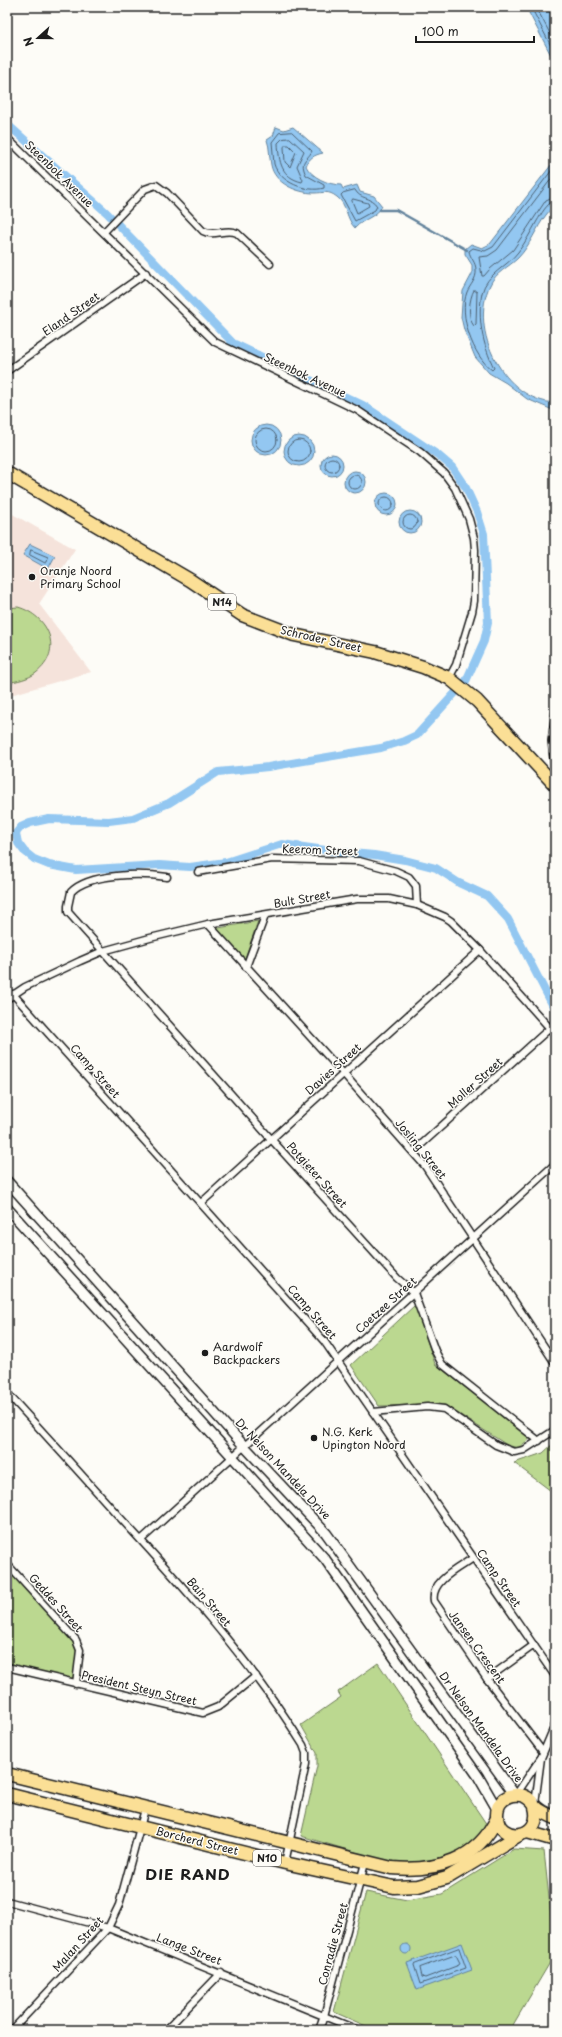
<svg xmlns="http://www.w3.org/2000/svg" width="562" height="2037" font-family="'Playpen Sans',sans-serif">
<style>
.built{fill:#f5e3db}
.green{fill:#bbd890;stroke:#6c7a56}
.water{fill:#93c7f1;stroke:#63839c}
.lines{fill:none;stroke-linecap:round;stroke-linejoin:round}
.shore{stroke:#4c6071;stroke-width:1}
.stream{stroke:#63839c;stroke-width:2.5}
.canal{stroke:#93c7f1;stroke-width:8}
.street-casing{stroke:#1c1c1c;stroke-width:9}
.secondary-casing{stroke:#1c1c1c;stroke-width:12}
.highway-casing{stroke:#1c1c1c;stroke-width:15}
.street{stroke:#fdfcf7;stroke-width:6}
.secondary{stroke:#fdfcf7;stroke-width:9}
.highway{stroke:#fbdf96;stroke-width:12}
.rail-casing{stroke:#1c1c1c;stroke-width:4}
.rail{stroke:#fdfcf7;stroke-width:2.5;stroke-dasharray:8;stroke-linecap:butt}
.poi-dot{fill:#1c1c1c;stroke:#fdfcf7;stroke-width:1.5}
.labels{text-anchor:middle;stroke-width:3;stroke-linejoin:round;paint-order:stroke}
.shield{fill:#fdfcf7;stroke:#605f5e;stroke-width:1}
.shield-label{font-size:10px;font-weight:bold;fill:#1c1c1c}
.street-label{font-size:11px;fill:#1c1c1c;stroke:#fdfcf7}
.poi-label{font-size:11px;fill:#1c1c1c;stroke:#fdfcf7;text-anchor:start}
.district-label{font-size:15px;font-weight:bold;letter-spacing:1px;fill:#1c1c1c;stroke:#fdfcf7}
</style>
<rect width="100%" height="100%" fill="#fdfcf7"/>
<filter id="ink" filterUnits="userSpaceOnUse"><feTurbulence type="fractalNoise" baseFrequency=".025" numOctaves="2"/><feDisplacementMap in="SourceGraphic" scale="8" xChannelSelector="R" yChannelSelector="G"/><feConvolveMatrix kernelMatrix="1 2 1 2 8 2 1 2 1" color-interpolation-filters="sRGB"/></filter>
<g filter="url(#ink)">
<polygon class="built" points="7,511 75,549 39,604 91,672 7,696"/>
<g class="green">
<path d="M18,607c31,9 46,44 18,66 -8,6 -19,8 -29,10v-75z"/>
<polygon points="258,921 244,961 213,929"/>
<polygon points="415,1305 435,1364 531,1438 518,1448 507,1445 445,1405 379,1406 351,1365"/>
<polygon points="555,1442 555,1494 514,1463 543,1453"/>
<polygon points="12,1569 81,1646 73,1682 7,1666 7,1574"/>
<polygon points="378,1663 487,1825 476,1842 440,1861 395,1864 301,1836 317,1766 317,1753 301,1725 341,1697 338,1692"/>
<polygon points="514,1849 544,1851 555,1954 510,2030 375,2030 334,2012 366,1892 407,1900 442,1894"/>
</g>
<g class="water">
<polygon points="526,7 555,7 555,63 527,9"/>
<path d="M276,127l8,3 9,-3 30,26c-9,2 -14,5 -17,13 5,11 23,19 35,19l2,4 14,-4 3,7 14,4 8,10c-5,11 -18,12 -27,22 -9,-9 -8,-24 -18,-31 -9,-7 -13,-4 -23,-4 -17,0 -40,-10 -43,-28 -2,-9 -1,-17 -4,-25l6,-4z"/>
<path d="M555,160c0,13 3,30 0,42 -1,4 -6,9 -9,13 -10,13 -16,31 -28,43 -9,9 -23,15 -28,27 -22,45 14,115 65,118v8l-28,-12 -21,-16 -17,-10 -14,-16 -11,-27 -3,-13 2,-26 9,-17v-9l-7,-11v-5l6,-5 11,4 8,-4z"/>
<circle cx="266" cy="440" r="15"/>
<circle cx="299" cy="451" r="15"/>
<circle cx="332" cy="465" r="11"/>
<circle cx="355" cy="482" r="11"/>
<circle cx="386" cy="504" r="11"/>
<circle cx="410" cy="522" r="11"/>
<polygon points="30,544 55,556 48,569 23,555"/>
<polygon points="462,1943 472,1970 417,1990 407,1963"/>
<circle cx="406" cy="1949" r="5"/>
</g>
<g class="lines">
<g class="shore">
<polyline points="531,7 555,54"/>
<polyline points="536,7 555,43"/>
<path d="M292,132l20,19c-5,10 -13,9 -6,24l18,10v3c-17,5 -45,-6 -50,-24 -1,-7 -1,-15 -2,-22l7,-9z"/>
<path d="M290,138l14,13 -7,15 6,14 -1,2c-21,-5 -23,-20 -24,-39l4,-4z"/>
<polygon points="286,145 289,145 296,152 290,167 285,162 284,147"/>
<path d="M555,166l-62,81 -8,4 -12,-3 -4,3c1,7 7,11 7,19 1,9 -6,15 -9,22 -9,23 6,64 25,78l2,-2c-11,-23 -17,-49 -12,-75 5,-20 24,-25 36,-41 7,-9 13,-20 19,-31 4,-6 10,-19 18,-20"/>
<polyline points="555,174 497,250 488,256 479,257 482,276 484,276 490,269 513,250 546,200 555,196"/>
<path d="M355,190c5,10 16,6 22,16l-2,4 -20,11 -14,-26 2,-2z"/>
<polygon points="353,199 368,203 369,206 357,213 352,201"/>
<path d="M474,290l3,2 -1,32 -2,2c-7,-8 -5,-27 0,-36z"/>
<circle cx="266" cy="440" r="11"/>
<circle cx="299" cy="451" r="11"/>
<circle cx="332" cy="465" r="7"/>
<circle cx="355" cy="482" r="7"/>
<circle cx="386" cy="504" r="7"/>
<circle cx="410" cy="522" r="7"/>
<polygon points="31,550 48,557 47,562 45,563 30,555"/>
<polygon points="459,1948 466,1968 420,1984 414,1965"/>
<polygon points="456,1955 460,1963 459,1965 425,1978 422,1977 420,1968"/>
</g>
<g class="stream">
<polyline points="380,210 396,210 467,250"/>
<polyline points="551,2030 555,2026"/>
</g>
<polyline class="canal" points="7,124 107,213 233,343 363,405 438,455 452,467 466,488 477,512 484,534 488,623 484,641 466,681 417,735 404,741 381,748 268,767 218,772 169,803 133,818 109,821 49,819 30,823 21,827 16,833 18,843 24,851 34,859 49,865 76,870 159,865 190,867 226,862 282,844 340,852 374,855 405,860 436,868 459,883 487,896 508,919 555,1010"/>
<g class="street-casing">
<g id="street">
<polyline points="7,138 215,342 357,410 420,452 444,473 455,488 469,519 474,538 475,550 474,601 472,612 456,665 449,678"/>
<path d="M104,232l41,-43 11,-4 11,8 36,38c11,6 23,-3 34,2l33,31"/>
<polyline points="7,371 146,273"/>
<polyline points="198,872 272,859 359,861 396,871 409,877 416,886 417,905"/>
<path d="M167,877c-25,-4 -78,-4 -96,15l-3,14v6l203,227 126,139 17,15 21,58 7,13 97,77"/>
<polyline points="208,924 343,1073 425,1166 555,1363"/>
<polyline points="246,967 265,916"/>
<polyline points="13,994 324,1341 555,1676"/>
<polyline points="7,999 25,987 80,961 103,951 150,938 208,924 357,899 389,899 417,905 445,917 451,921 480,950 555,1034"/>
<polyline points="413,1152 550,1028"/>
<polyline points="201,1203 480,950"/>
<path d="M7,1393c36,39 72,79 108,119 67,73 135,147 188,233l3,8v11l-21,99"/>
<polyline points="373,1412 427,1407 444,1409 496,1445 514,1452 524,1450 555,1430"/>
<polyline points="141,1540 555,1164"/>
<path d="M473,1558c-14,10 -43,23 -39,43l53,78 56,73"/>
<polyline points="7,1564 76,1640 80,1650 76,1684"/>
<polyline points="7,1667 203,1713 218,1707 256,1676"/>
<polyline points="487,1679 534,1645"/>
<polyline points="516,1795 540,1759"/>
<polyline points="535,1804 541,1758 555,1725"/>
<polyline points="7,1901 108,1928 358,2030"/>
<polyline points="12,2030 108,1928 119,1905 145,1809"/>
<polyline points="166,2030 221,1973"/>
<polyline points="319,2030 324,2016 365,1863"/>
</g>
</g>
<g class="secondary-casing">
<g id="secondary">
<polyline points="7,1181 245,1447 326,1533 515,1795"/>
<polyline points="7,1208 325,1559 478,1776 497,1809"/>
</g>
</g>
<g class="highway-casing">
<g id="highway">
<polyline points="7,473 190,580 242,615 294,635 375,652 423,667 449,678 477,701 555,785"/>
<path d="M7,1774l385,94c43,4 86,-8 105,-50"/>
<polyline points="7,1794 285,1863 394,1887 418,1886 447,1878 519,1835"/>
<path d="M535,1807c9,33 -38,37 -38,8 0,-5 1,-10 5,-14 7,-8 21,-8 28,-1 3,2 4,5 6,7 5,5 13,8 19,11"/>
<polyline points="527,1832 555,1840"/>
</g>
</g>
<use href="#street" class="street"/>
<use href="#secondary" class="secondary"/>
<use href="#highway" class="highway"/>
<g class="rail-casing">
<polyline id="rail" points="555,697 549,741 555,795"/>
</g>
<use href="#rail" class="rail"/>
</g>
</g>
<g class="poi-dot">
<circle cx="32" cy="577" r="4"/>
<circle cx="205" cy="1353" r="4"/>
<circle cx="314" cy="1438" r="4"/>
</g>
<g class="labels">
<g class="shield">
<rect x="208" y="594" width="28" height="16" rx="3"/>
<rect x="253" y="1850" width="28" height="16" rx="3"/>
</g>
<g class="shield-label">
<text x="222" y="606">N14</text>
<text x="267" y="1862">N10</text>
</g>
<g class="street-label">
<text transform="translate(59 174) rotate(44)" y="4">Steenbok Avenue</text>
<text transform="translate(71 314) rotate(-35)" y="4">Eland Street</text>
<text transform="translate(305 375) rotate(25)" y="4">Steenbok Avenue</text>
<text transform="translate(321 639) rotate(13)" y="4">Schroder Street</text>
<text transform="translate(320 850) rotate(2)" y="4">Keerom Street</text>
<text transform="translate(302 899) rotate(-10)" y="4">Bult Street</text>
<text transform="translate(333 1069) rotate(-42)" y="4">Davies Street</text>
<text transform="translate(95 1071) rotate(48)" y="4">Camp Street</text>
<text transform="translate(475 1083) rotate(-42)" y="4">Moller Street</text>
<text transform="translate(421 1149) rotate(51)" y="4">Josling Street</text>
<text transform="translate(317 1175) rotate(48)" y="4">Potgieter Street</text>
<text transform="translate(386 1305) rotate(-42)" y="4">Coetzee Street</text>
<text transform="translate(312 1312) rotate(49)" y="4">Camp Street</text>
<text transform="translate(283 1469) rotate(47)" y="4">Dr Nelson Mandela Drive</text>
<text transform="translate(499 1578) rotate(55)" y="4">Camp Street</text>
<text transform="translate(209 1602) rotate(49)" y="4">Bain Street</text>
<text transform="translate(56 1603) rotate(48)" y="4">Geddes Street</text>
<text transform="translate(477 1647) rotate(54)" y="4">Jansen Crescent</text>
<text transform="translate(139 1688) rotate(13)" y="4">President Steyn Street</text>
<text transform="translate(481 1727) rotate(54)" y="4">Dr Nelson Mandela Drive</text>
<text transform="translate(197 1841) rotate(14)" y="4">Borcherd Street</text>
<text transform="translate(78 1944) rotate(-48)" y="4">Malan Street</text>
<text transform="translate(333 1944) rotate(-75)" y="4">Conradie Street</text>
<text transform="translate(189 1949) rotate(21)" y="4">Lange Street</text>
</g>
<g class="poi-label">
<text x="40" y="575">Oranje Noord<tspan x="40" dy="13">Primary School</tspan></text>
<text x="213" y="1351">Aardwolf<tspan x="213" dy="13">Backpackers</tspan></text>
<text x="322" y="1436">N.G. Kerk<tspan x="322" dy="13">Upington Noord</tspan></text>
</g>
<g class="district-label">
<text x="188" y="1880">DIE RAND</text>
</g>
</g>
<rect width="562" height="2037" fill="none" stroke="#fdfcf7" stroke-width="24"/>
<rect x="12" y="12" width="538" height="2013" fill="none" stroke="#1c1c1c" stroke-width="1.5" filter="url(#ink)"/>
<g transform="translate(38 38) rotate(249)" stroke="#fdfcf7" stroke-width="3" paint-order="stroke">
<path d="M0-3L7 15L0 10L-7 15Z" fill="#1c1c1c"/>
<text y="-6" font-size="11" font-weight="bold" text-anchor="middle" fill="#1c1c1c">N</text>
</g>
<path d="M416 36v6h118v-6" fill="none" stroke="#1c1c1c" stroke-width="2"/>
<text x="422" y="36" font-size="12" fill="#1c1c1c" stroke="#fdfcf7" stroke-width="3" paint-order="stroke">100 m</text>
</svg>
